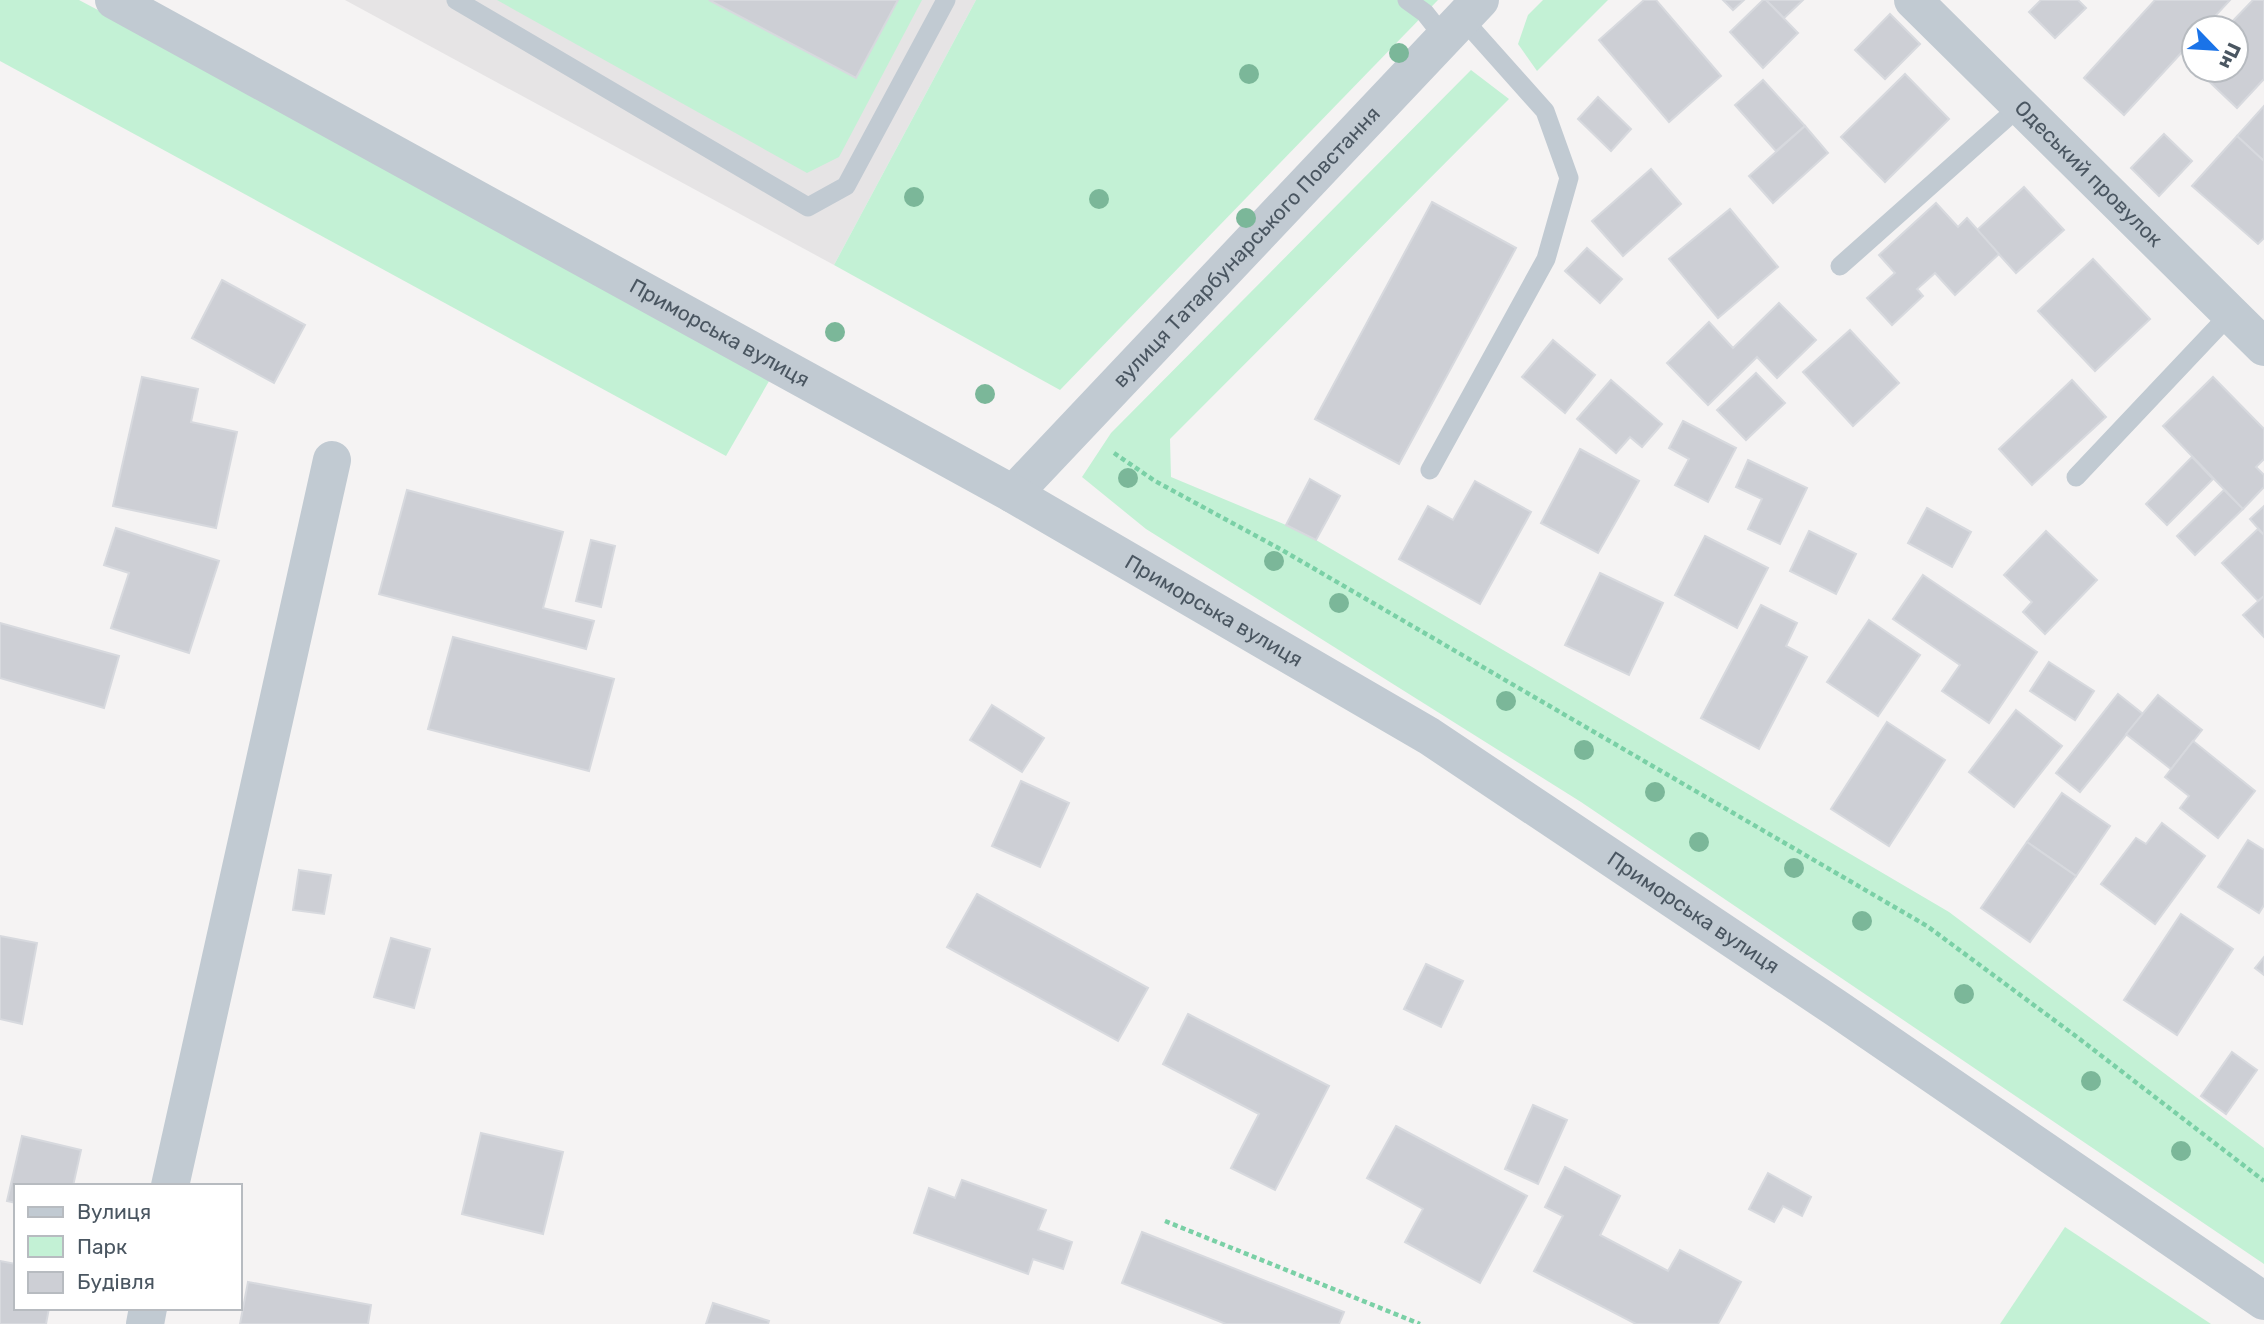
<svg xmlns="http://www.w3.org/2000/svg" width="2264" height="1324" font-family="Rubik,sans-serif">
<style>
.education{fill:#e6e4e5}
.green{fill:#c3f1d5}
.building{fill:#cdcfd5;stroke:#d7d9de;stroke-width:2}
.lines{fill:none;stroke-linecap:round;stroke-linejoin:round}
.path{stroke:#7ad0a6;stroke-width:4.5;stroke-dasharray:5 3.5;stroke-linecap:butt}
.service{stroke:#c1cad2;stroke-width:19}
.minor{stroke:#c1cad2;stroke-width:38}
.tertiary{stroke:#c1cad2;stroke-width:38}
.tree{fill:#7bb799}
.labels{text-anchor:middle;stroke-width:5;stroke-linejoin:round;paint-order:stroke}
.street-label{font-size:21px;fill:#4a5661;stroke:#fff}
</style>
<rect width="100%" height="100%" fill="#f5f3f3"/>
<polygon class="education" points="345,0 976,0 834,265"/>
<g class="green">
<polygon points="0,0 79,0 776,369 726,456 0,61"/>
<polygon points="497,0 922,0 839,157 807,173"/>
<polygon points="976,0 1438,0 1060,390 834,265"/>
<polygon points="1543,0 1608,0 1537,71 1518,44 1528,15"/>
<polygon points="1471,70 1509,99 1170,439 1171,477 1286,525 1316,540 1949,912 2264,1148 2264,1264 1581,802 1146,529 1082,477 1111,433"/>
<polygon points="2065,1227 2211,1324 2000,1324"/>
</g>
<g class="building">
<polygon points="709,0 898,0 856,78"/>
<polygon points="1644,0 1656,0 1721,76 1669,122 1599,40"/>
<polygon points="1723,0 1744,0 1733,10"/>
<polygon points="1763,0 1766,0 1798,33 1763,68 1730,32"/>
<polygon points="1766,0 1803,0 1784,18"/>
<polygon points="2041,0 2078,0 2086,8 2055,38 2029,12"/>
<polygon points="2155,0 2230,0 2204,28 2194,28 2194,39 2124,115 2084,78"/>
<polygon points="2253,0 2264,0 2264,79 2237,108 2197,70 2236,70 2236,28 2226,28"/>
<polygon points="1890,14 1920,44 1885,79 1855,50"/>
<polygon points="1905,74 1949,119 1885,182 1841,137"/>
<polygon points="1763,80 1805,126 1776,151 1735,105"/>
<polygon points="1598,97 1631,129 1611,151 1578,119"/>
<polygon points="2264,106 2264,161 2237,136"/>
<polygon points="1805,126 1828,153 1773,203 1749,176"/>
<polygon points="2164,134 2192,161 2159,196 2131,168"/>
<polygon points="2237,136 2264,161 2264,238 2258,244 2192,186"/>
<polygon points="1651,169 1681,204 1623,256 1592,221"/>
<polygon points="2024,187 2064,230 2016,273 1977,230"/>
<polygon points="1432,202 1516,248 1399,464 1315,419"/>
<polygon points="1936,203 1958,227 1967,218 1999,254 1955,295 1935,273 1917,289 1923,296 1892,325 1867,298 1895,273 1879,255"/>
<polygon points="1730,209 1778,267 1718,318 1669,259"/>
<polygon points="1587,248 1622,279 1600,303 1565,271"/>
<polygon points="2093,259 2150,319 2095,371 2038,311"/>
<polygon points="222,280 305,325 274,383 192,338"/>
<polygon points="1779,303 1816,340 1777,378 1757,357 1708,405 1667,363 1709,322 1733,348"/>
<polygon points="1850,330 1899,383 1853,426 1803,372"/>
<polygon points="1553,340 1595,375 1565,413 1522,377"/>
<polygon points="1756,373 1785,403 1746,440 1717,410"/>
<polygon points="142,377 198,389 191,422 237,432 216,528 113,506"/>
<polygon points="2213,377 2264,429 2264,459 2256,467 2264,475 2264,487 2243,509 2163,426"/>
<polygon points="1611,380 1662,424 1642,447 1630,437 1616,453 1577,419"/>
<polygon points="2072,380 2106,417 2032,485 1999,449"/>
<polygon points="1683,421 1736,448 1708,502 1675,485 1689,459 1669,448"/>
<polygon points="1580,449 1639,481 1598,553 1541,523"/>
<polygon points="2192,457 2213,479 2167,525 2146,504"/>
<polygon points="1748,460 1807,488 1780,544 1748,529 1762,499 1736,487"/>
<polygon points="1310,479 1340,496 1316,540 1286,525"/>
<polygon points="1475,481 1531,512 1480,604 1399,559 1428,506 1453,520"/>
<polygon points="407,490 563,532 543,608 594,621 586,649 379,594"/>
<polygon points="2224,490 2243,509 2195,555 2177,536"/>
<polygon points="2264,506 2264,535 2250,519"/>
<polygon points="1927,508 1971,532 1952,567 1908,543"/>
<polygon points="116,528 219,561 189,653 111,628 129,573 104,565"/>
<polygon points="2258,529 2264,535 2264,596 2258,601 2222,563"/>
<polygon points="1809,531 1856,554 1836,594 1790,571"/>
<polygon points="2046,531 2097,580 2045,634 2023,612 2032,602 2004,575"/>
<polygon points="1705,536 1768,568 1737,628 1675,595"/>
<polygon points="591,540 615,546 601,607 576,601"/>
<polygon points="1600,573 1663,603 1629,675 1565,645"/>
<polygon points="1923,575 2037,652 1989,723 1942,691 1960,665 1893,619"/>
<polygon points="2264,596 2264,637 2243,615"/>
<polygon points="1761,605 1797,623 1786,646 1807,657 1759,749 1701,718"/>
<polygon points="1869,620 1920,655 1878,716 1827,682"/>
<polygon points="0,623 119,656 104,708 0,678"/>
<polygon points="453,637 614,679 589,771 428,729"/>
<polygon points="2049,662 2094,691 2075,720 2030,691"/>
<polygon points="2118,694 2143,714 2080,792 2056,773"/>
<polygon points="2158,695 2202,730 2171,769 2126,734"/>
<polygon points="992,705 1044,738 1022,772 970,740"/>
<polygon points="2016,710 2062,746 2014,807 1969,772"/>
<polygon points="1887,722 1945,760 1889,846 1831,809"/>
<polygon points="2193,741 2255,791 2218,838 2180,808 2189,796 2165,777"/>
<polygon points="1021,781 1069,803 1040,867 992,846"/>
<polygon points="2062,793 2110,826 2076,876 2027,842"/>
<polygon points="2162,823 2205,856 2155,924 2101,884 2136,838 2146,844"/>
<polygon points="2248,840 2264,850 2264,905 2259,913 2218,887"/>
<polygon points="2027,842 2076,876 2030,942 1981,908"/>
<polygon points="299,870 331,875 324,914 293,910"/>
<polygon points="977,894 1148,988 1118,1041 947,947"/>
<polygon points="2181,914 2233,949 2177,1035 2124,1000"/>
<polygon points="0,936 37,943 22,1024 0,1019"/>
<polygon points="391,938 430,949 414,1008 374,997"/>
<polygon points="2264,957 2264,975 2255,968"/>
<polygon points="1426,964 1463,981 1441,1027 1404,1009"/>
<polygon points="1188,1014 1329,1086 1275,1190 1231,1168 1259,1114 1163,1064"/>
<polygon points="2232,1052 2257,1070 2226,1114 2201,1096"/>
<polygon points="1533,1105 1567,1120 1538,1184 1505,1169"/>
<polygon points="1396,1126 1527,1196 1480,1283 1405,1242 1423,1209 1367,1178"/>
<polygon points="481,1133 563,1152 543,1234 462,1214"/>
<polygon points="22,1136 81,1150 73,1186 16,1186 16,1203 7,1201"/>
<polygon points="1565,1167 1620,1196 1600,1235 1668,1271 1680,1250 1741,1282 1718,1324 1636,1324 1534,1271 1563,1216 1545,1207"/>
<polygon points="1768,1173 1811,1197 1802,1216 1783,1206 1774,1222 1749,1209"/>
<polygon points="962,1180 1046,1210 1038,1230 1072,1242 1063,1269 1033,1259 1028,1274 914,1233 929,1188 955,1198"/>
<polygon points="1142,1232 1344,1312 1339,1324 1226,1324 1122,1283"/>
<polygon points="0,1261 16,1264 16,1308 49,1308 46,1324 0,1324"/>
<polygon points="248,1282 371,1305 368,1324 240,1324"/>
<polygon points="713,1303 769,1321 768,1324 706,1324"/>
</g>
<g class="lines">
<g class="path">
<polyline points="1114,453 1155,481 1282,550 1927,926 2077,1037 2264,1181"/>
<polyline points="1165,1221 1420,1324"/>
</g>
<g class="service">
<polyline points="456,0 808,207 846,186 946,0"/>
<polyline points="1407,0 1425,13 1444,37"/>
<polyline points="1840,266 2020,106"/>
<polyline points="1430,470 1546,259 1569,178 1545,111 1462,18"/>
<polyline points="2076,477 2230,314"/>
</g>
<g class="minor">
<path id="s1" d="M1913,0l351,347"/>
<path id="s2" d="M1013,494l467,-494"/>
<polyline points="170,1186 332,460"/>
<polyline points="145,1324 148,1308"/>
</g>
<path class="tertiary" id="s3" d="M114,0l899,494 416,242 407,272 428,293"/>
</g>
<g class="tree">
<circle cx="1399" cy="53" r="10"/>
<circle cx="1249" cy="74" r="10"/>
<circle cx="914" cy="197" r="10"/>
<circle cx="1099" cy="199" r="10"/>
<circle cx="1246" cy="218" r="10"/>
<circle cx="835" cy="332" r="10"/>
<circle cx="985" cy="394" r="10"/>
<circle cx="1128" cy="478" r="10"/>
<circle cx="1274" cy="561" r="10"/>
<circle cx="1339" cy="603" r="10"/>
<circle cx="1506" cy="701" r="10"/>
<circle cx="1584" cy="750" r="10"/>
<circle cx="1655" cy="792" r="10"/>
<circle cx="1699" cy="842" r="10"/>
<circle cx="1794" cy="868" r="10"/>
<circle cx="1862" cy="921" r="10"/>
<circle cx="1964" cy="994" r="10"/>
<circle cx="2091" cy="1081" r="10"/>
<circle cx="2181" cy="1151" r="10"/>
</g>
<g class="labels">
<g class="street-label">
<text dy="7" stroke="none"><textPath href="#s1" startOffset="247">Одеський провулок</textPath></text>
<text dy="7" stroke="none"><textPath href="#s2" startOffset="340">вулиця Татарбунарського Повстання</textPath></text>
<text dy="7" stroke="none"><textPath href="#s3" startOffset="691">Приморська вулиця</textPath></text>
<text dy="7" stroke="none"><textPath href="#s3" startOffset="1258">Приморська вулиця</textPath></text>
<text dy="7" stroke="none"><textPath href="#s3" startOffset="1825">Приморська вулиця</textPath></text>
</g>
</g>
<rect x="14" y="1184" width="228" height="126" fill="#ffffff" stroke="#b7bbc0" stroke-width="2"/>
<rect x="28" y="1207" width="35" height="10" fill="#c1cad2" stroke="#b7bbc0" stroke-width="2"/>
<text x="77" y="1219" font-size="21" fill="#4a5661">Вулиця</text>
<rect x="28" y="1236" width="35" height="21" fill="#c3f1d5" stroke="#b7bbc0" stroke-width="2"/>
<text x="77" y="1254" font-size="21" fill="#4a5661">Парк</text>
<rect x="28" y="1272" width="35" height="21" fill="#cdcfd5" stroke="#b7bbc0" stroke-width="2"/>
<text x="77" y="1289" font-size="21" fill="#4a5661">Будівля</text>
<g transform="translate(2215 49) rotate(115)"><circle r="33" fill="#ffffff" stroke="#b7bbc0" stroke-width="2"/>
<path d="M0-5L12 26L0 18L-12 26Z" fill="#1a73e8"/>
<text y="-10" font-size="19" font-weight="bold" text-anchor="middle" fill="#4a5661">Пн</text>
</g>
</svg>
